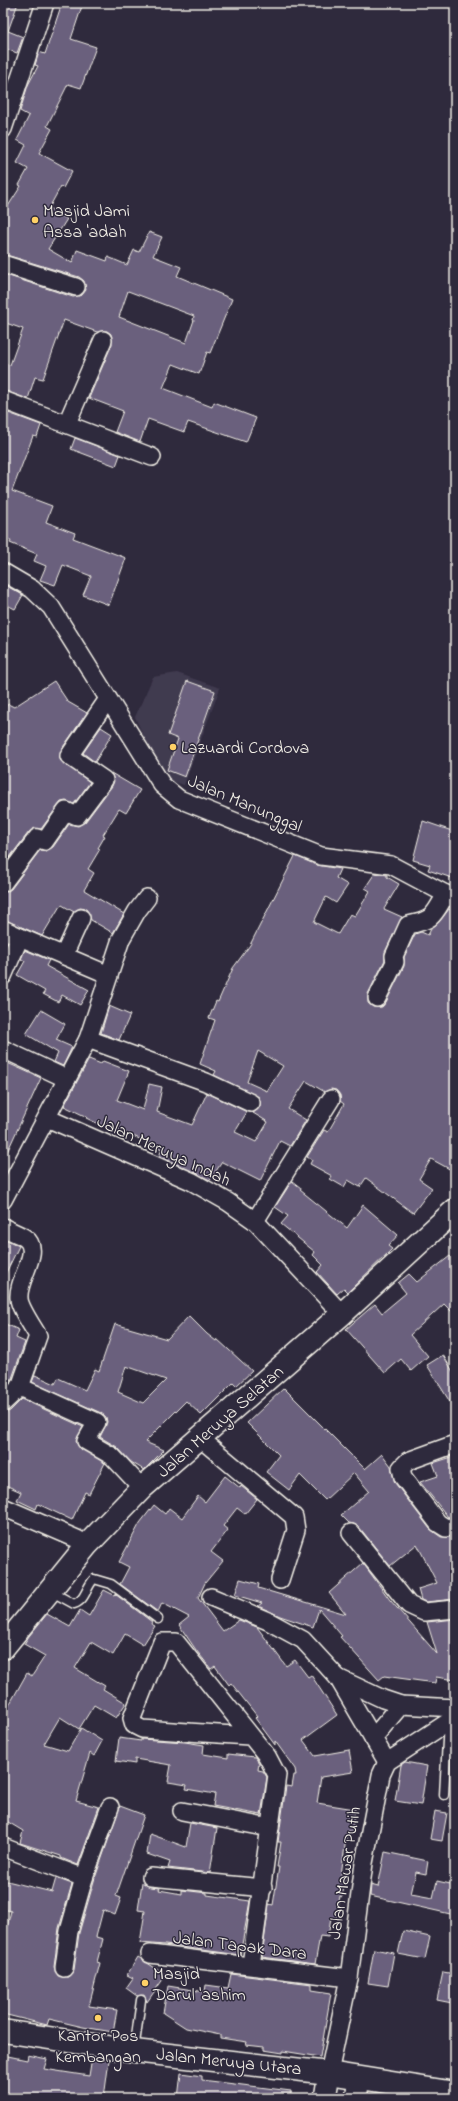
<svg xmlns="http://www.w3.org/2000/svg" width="458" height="2101" font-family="'Indie Flower',sans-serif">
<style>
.built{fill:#413a50}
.building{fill:#6b607d;stroke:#f4f1e8;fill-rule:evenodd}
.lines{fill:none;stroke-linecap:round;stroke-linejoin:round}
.service-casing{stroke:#f4f1e8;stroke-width:11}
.minor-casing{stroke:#f4f1e8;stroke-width:20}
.tertiary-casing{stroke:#f4f1e8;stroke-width:24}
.secondary-casing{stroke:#f4f1e8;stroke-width:25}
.primary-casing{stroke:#f4f1e8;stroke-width:25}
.service{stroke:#2f2a3d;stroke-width:8}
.minor{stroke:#2f2a3d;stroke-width:17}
.tertiary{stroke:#2f2a3d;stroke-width:21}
.secondary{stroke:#2f2a3d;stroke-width:22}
.primary{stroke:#2f2a3d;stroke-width:22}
.poi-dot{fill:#ffd166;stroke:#2f2a3d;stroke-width:1.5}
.labels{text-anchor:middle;stroke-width:3;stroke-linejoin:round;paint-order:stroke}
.poi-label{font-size:18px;fill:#f4f1e8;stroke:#2f2a3d;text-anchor:start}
.street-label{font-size:18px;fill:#f4f1e8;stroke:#2f2a3d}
</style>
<rect width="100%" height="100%" fill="#2f2a3d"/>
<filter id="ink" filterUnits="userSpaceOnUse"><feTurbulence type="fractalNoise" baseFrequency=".025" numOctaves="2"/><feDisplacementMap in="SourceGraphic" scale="8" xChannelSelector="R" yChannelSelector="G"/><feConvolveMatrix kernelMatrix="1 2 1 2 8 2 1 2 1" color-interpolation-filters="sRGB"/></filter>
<g filter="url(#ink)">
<polygon class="built" points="177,673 220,688 184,785 162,778 135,717 153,677"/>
<g class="building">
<polygon points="3,3 18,3 8,31 23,37 17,53 3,48"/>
<path d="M62,3h21l-12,36 25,8 -15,41 -13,-4 -21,42 5,3 -13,24 33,18 -9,17 -2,-2 -12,22 18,11 -19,30 24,14 5,-13 30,11 1,-4 19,8 7,-15 5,2 10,-20 13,5 -9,19 28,11 -4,9 55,23 -22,54 -3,-1 -8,22 -26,-10 -10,24 49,19 2,-5 42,16 -10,24 -58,-20 -4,10 -36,-13 -8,23 -25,-10 8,-21 -34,-13 23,-54 -1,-10 -4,-3 -10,1 -33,-12 -21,59 -8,-2 -7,22 -25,-9v-27l7,2 13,-36 -20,-7 5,-20 -5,-1v-27l70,23 9,-2 4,-5 -2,-9 -5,-4 -76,-23v-22l3,-8 -3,-2v-8l18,-28 -2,-1 9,-16 -11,-6 9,-18 -9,-5 12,-24 -9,-5 8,-26 10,-19 -3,-1 4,-13 6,2zM128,291l66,25 -1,4h1l-8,23 -67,-26z"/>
<polygon points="3,411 41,425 37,437 33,436 12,491 52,506 46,522 75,533 73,538 126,558 109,605 83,595 91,576 63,565 55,585 40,580 46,566 34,561 37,554 10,543 11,541 3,538"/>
<polygon points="75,438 120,455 116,466 71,449"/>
<polygon points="3,584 23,595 15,609 3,603"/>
<polygon points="54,681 68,702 87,713 61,750 60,760 90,782 74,804 66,801 61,802 41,829 35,828 29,832 3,866 3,712 8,704 14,707"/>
<polygon points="187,681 215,691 185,777 167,770 178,739 168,735"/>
<polygon points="101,727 112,734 95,762 83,753"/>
<polygon points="111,773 140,790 126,813 119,809 103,835 105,836 98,848 100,849 88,869 94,873 84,890 124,914 113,933 91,920 89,913 86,909 80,908 74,912 62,905 60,906 42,936 3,919 3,893 11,889 40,850 46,851 53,847 69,824 78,826 85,822 112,786 114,781"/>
<polygon points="423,821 455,832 455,879 428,870 430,865 413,860"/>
<path d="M295,856l22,9 23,4 -4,9 12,7 -12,18 -10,-6 -12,25 24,12 12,-20 5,2 15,-25 -5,-3 10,-15 12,2v2l12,7 -15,25 18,8 -17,35v8l-17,34v9l5,4h9l4,-5 18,-36v-9l11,-23 6,-2 7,3 3,-6 8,-7 10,-13 6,3v260l-24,-13 -12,20 13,9 -19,25 -47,-35 -6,9 -12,-7 -4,7 -14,-8 2,-3 -22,-12 2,-4 -5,-3 17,-27 4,2 16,-28 -4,-3v-6l-4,-5 -5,-1 -6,3 -19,-11 -18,28 18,11 -16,26 -10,-5 -20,40 -38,-19 -12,18 -51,-24 3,-7 -58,-26 -1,3 -17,-8 1,-1 -23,-11 25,-47 12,5 2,-3 26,10 -12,29 26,10 6,-26 13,3 -5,25 35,13 15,-32 40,19 -12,20 21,10 12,-20 -15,-9 7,-6 -1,-10 -45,-22 2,-4 -16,-7 15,-44 -6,-2 7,-17 2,1 15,-34 17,-23zM258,1051l25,15 -16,25 -20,-9z"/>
<polygon points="25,950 49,960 46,966 89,990 80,1005 62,995 58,1002 43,994 45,991 17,975 25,961 21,959"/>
<polygon points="109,1006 130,1015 119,1040 101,1033"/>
<polygon points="41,1010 65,1024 56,1040 72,1047 63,1066 54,1062 58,1053 26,1034"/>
<polygon points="3,1061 41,1078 3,1161"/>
<polygon points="292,1181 301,1188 300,1190 347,1228 363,1205 398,1235 388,1246 392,1249 348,1292 344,1288 337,1294 317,1272 323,1265 313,1255 315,1252 281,1224 288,1216 275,1207"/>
<polygon points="3,1238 19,1246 3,1279"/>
<polygon points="450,1256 455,1262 455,1315 444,1304 410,1335 428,1356 411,1371 401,1359 385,1373 346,1329 375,1304 382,1313 406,1293 398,1283 409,1274 417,1282"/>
<path d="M189,1316l18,18 9,7 1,-2 35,32 -16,15 -3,-3 -32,32 -15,-14 -41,41 19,8 -20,20 -13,-8 -14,-15 -17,-10 7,-15 -1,-5 -5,-4 -69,-31 3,-7 20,9 3,-6 27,12 10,-21 4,2 16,-47 52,15zM126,1366l40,14 -23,23 -25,-11z"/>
<polygon points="3,1323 19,1330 16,1338 25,1342 11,1381 3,1389"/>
<polygon points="443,1355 455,1375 455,1410 427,1365"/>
<polygon points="284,1388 365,1469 382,1454 391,1466 395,1483 430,1529 441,1537 455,1536 455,1599 426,1602 421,1600 418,1589 437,1583 417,1544 390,1566 359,1527 354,1524 349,1523 341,1515 369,1491 354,1473 325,1500 300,1475 289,1490 266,1472 279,1455 247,1423"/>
<polygon points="22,1399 83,1427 76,1441 78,1446 105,1463 89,1494 85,1492 72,1520 38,1504 36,1509 17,1500 21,1492 3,1484 3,1413 10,1411"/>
<polygon points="455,1456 455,1516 448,1517 420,1482 438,1476 433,1463"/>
<polygon points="225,1476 240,1488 241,1486 257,1499 245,1514 237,1508 223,1526 228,1530 211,1552 223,1561 205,1583 198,1598 223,1631 239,1620 257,1627 286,1666 295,1660 308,1677 311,1675 337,1715 303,1740 315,1756 349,1750 353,1772 321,1777 317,1803 355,1809 352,1832 347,1831 341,1875 346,1876 342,1897 340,1896 336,1919 331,1918 328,1937 320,1936 315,1964 262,1957 269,1904 273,1905 279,1867 277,1867 281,1842 278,1842 286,1786 292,1787 294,1775 296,1775 295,1769 275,1741 275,1745 255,1718 257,1716 231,1683 229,1685 215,1666 211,1669 196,1650 179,1625 189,1617 162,1603 158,1612 120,1584 129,1567 119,1562 140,1523 154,1505 165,1514 169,1508 182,1518 198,1496 205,1502"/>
<polygon points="363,1563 390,1600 437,1654 427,1622 455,1619 455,1680 436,1677 435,1683 384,1676 379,1680 340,1637 342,1636 319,1609 313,1627 280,1616 258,1606 262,1603 235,1595 240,1579 259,1584 258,1588 346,1614 329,1593"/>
<polygon points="104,1590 114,1595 115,1594 152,1622 151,1624 155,1626 143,1645 125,1634 113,1655 91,1642 75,1668 105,1686 103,1689 126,1703 116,1718 94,1705 79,1729 60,1717 44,1744 68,1751 81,1728 102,1741 94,1756 90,1753 76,1801 99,1807 78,1865 61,1858 61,1856 20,1843 23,1831 3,1819 3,1716 27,1673 32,1676 45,1656 24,1644 29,1636 47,1614 70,1627 80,1610 89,1616"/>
<polygon points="119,1738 141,1741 141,1739 185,1742 204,1745 203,1754 228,1758 228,1754 255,1757 259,1763 258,1770 263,1771 267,1777 261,1815 213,1806 215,1794 186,1789 187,1785 168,1782 171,1765 135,1759 135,1764 116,1761"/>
<polygon points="405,1762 427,1766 421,1805 395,1801 401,1765"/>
<polygon points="120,1806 144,1815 116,1896 121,1898 115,1915 103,1910 96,1937 103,1939 97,1962 100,1963 89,2006 117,2010 113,2032 83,2027 49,2019 47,2025 3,2014 3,1942 11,1911 3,1909 3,1880 52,1892 56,1878 72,1884 59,1928 54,1967 58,1976 68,1977 74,1970 79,1933 94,1881"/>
<polygon points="435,1811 447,1813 442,1841 430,1839"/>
<polygon points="190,1823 217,1828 210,1873 168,1868 170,1862 147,1854 150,1834 186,1847"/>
<polygon points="385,1852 428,1861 426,1874 416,1872 411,1894 433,1898 437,1881 455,1885 455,1915 370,1896 371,1885 378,1887"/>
<polygon points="142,1882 150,1887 160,1888 159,1890 182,1894 182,1890 207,1893 207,1895 250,1901 240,1955 165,1945 140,1943 145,1911 138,1910"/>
<polygon points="403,1931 430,1937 425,1959 398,1954"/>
<polygon points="374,1949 394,1953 388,1986 368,1983"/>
<polygon points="138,1957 166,1975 147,2002 144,1995 137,1996 126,1988 133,1978 127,1975"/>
<polygon points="443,1972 455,1974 452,2003 437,2000"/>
<polygon points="231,1974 312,1984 312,1990 331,1993 320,2057 283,2051 283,2053 264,2050 264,2047 246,2045 247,2042 220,2038 220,2035 186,2028 163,2013 168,1986 205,1992 206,1985 228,1988"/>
<polygon points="3,2055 27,2060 28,2055 47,2059 44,2069 89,2076 92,2057 109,2060 104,2098 3,2098"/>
<polygon points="181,2073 202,2076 202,2080 291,2091 290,2098 178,2098"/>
</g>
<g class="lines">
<g class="service-casing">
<g id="service">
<path d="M50,1591l24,13c12,-4 12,-17 20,-25l17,5 47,35"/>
<polyline points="444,1795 448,1722"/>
<polyline points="134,2051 141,2000"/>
</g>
</g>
<g class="minor-casing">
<g id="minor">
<polyline points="3,129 45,3"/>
<polyline points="3,264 76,287"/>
<polyline points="3,400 152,457"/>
<polyline points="67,423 103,340"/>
<polyline points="3,572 32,589 51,607 162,785 179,799 321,856 391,865 455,899"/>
<polyline points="3,883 37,838 45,841 66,811 77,816 104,780 69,756 108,699"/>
<polyline points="3,929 20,937 3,976"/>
<polyline points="20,937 109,975"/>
<polyline points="64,955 81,918"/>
<path d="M377,998l18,-36 -1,-6 14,-31c26,-5 25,-9 38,-31"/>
<polyline points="88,1039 206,1082 251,1103"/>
<polyline points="3,1049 67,1079"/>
<polyline points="47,1118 191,1181 228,1202 255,1221 342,1314"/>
<polyline points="3,1200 88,1039 121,939 137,911 147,898"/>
<polyline points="255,1221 331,1099"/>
<path d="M3,1227c7,4 16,7 22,11 18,12 -8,41 -6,60 0,9 14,29 19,38l-18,51 -17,16"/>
<polyline points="20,1387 97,1422 86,1441 112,1456 142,1488"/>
<polyline points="201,1439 294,1517 296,1530 280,1580"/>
<polyline points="455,1444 408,1461 401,1468 403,1477 438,1523 446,1528 455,1526"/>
<polyline points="3,1507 77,1539 87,1545"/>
<polyline points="351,1533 409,1605 424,1612 455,1609"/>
<polyline points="211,1597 268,1621 303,1640 338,1678 387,1762"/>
<polyline points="338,1678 383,1699 401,1705 455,1708"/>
<polyline points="249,1736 142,1729 134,1725 132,1718 162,1642 176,1642 267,1756 277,1775 251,1965"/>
<polyline points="373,1738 401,1705"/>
<polyline points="182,1811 270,1828"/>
<polyline points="3,1847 84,1878 110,1807"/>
<polyline points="151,1877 263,1888"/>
<polyline points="150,1954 349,1978"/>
<polyline points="64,1968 69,1931 84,1878"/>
<polyline points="329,2073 349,1978 364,1863 381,1775 387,1762 448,1722 455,1714"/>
</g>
</g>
<g class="tertiary-casing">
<g id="tertiary">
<polyline points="325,2098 329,2073"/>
<polyline points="356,2098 359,2078"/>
</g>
</g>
<g class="secondary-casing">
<polyline id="secondary" points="3,2031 134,2051 329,2073 455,2093"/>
</g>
<g class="primary-casing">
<polyline id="primary" points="3,1648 87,1545 142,1488 342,1314 455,1210"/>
</g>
<use href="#service" class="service"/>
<use href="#minor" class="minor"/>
<use href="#tertiary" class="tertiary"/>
<use href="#secondary" class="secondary"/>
<use href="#primary" class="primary"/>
</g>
</g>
<g class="poi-dot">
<circle cx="35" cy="220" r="4"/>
<circle cx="173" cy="747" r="4"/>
<circle cx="145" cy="1983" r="4"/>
<circle cx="98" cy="2018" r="4"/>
</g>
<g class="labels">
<g class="poi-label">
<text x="43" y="216">Masjid Jami<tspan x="43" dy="21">Assa 'adah</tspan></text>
<text x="181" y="753">Lazuardi Cordova</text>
<text x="153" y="1979">Masjid<tspan x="153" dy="21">Darul 'ashim</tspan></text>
<text x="98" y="2041" text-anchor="middle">Kantor Pos<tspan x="98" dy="21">Kembangan</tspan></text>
</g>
<g class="street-label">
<text transform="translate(245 803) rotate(23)" y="6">Jalan Manunggal</text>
<text transform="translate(164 1150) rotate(25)" y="6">Jalan Meruya Indah</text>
<text transform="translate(220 1421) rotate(-41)" y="6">Jalan Meruya Selatan</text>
<text transform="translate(344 1873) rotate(-81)" y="6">Jalan Mawar Putih</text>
<text transform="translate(240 1945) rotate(7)" y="6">Jalan Tapak Dara</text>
<text transform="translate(229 2061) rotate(6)" y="6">Jalan Meruya Utara</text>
</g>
</g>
<rect width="458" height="2101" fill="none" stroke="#2f2a3d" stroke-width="16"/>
<rect x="8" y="8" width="442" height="2085" fill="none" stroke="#f4f1e8" stroke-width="1.5" filter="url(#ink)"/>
</svg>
